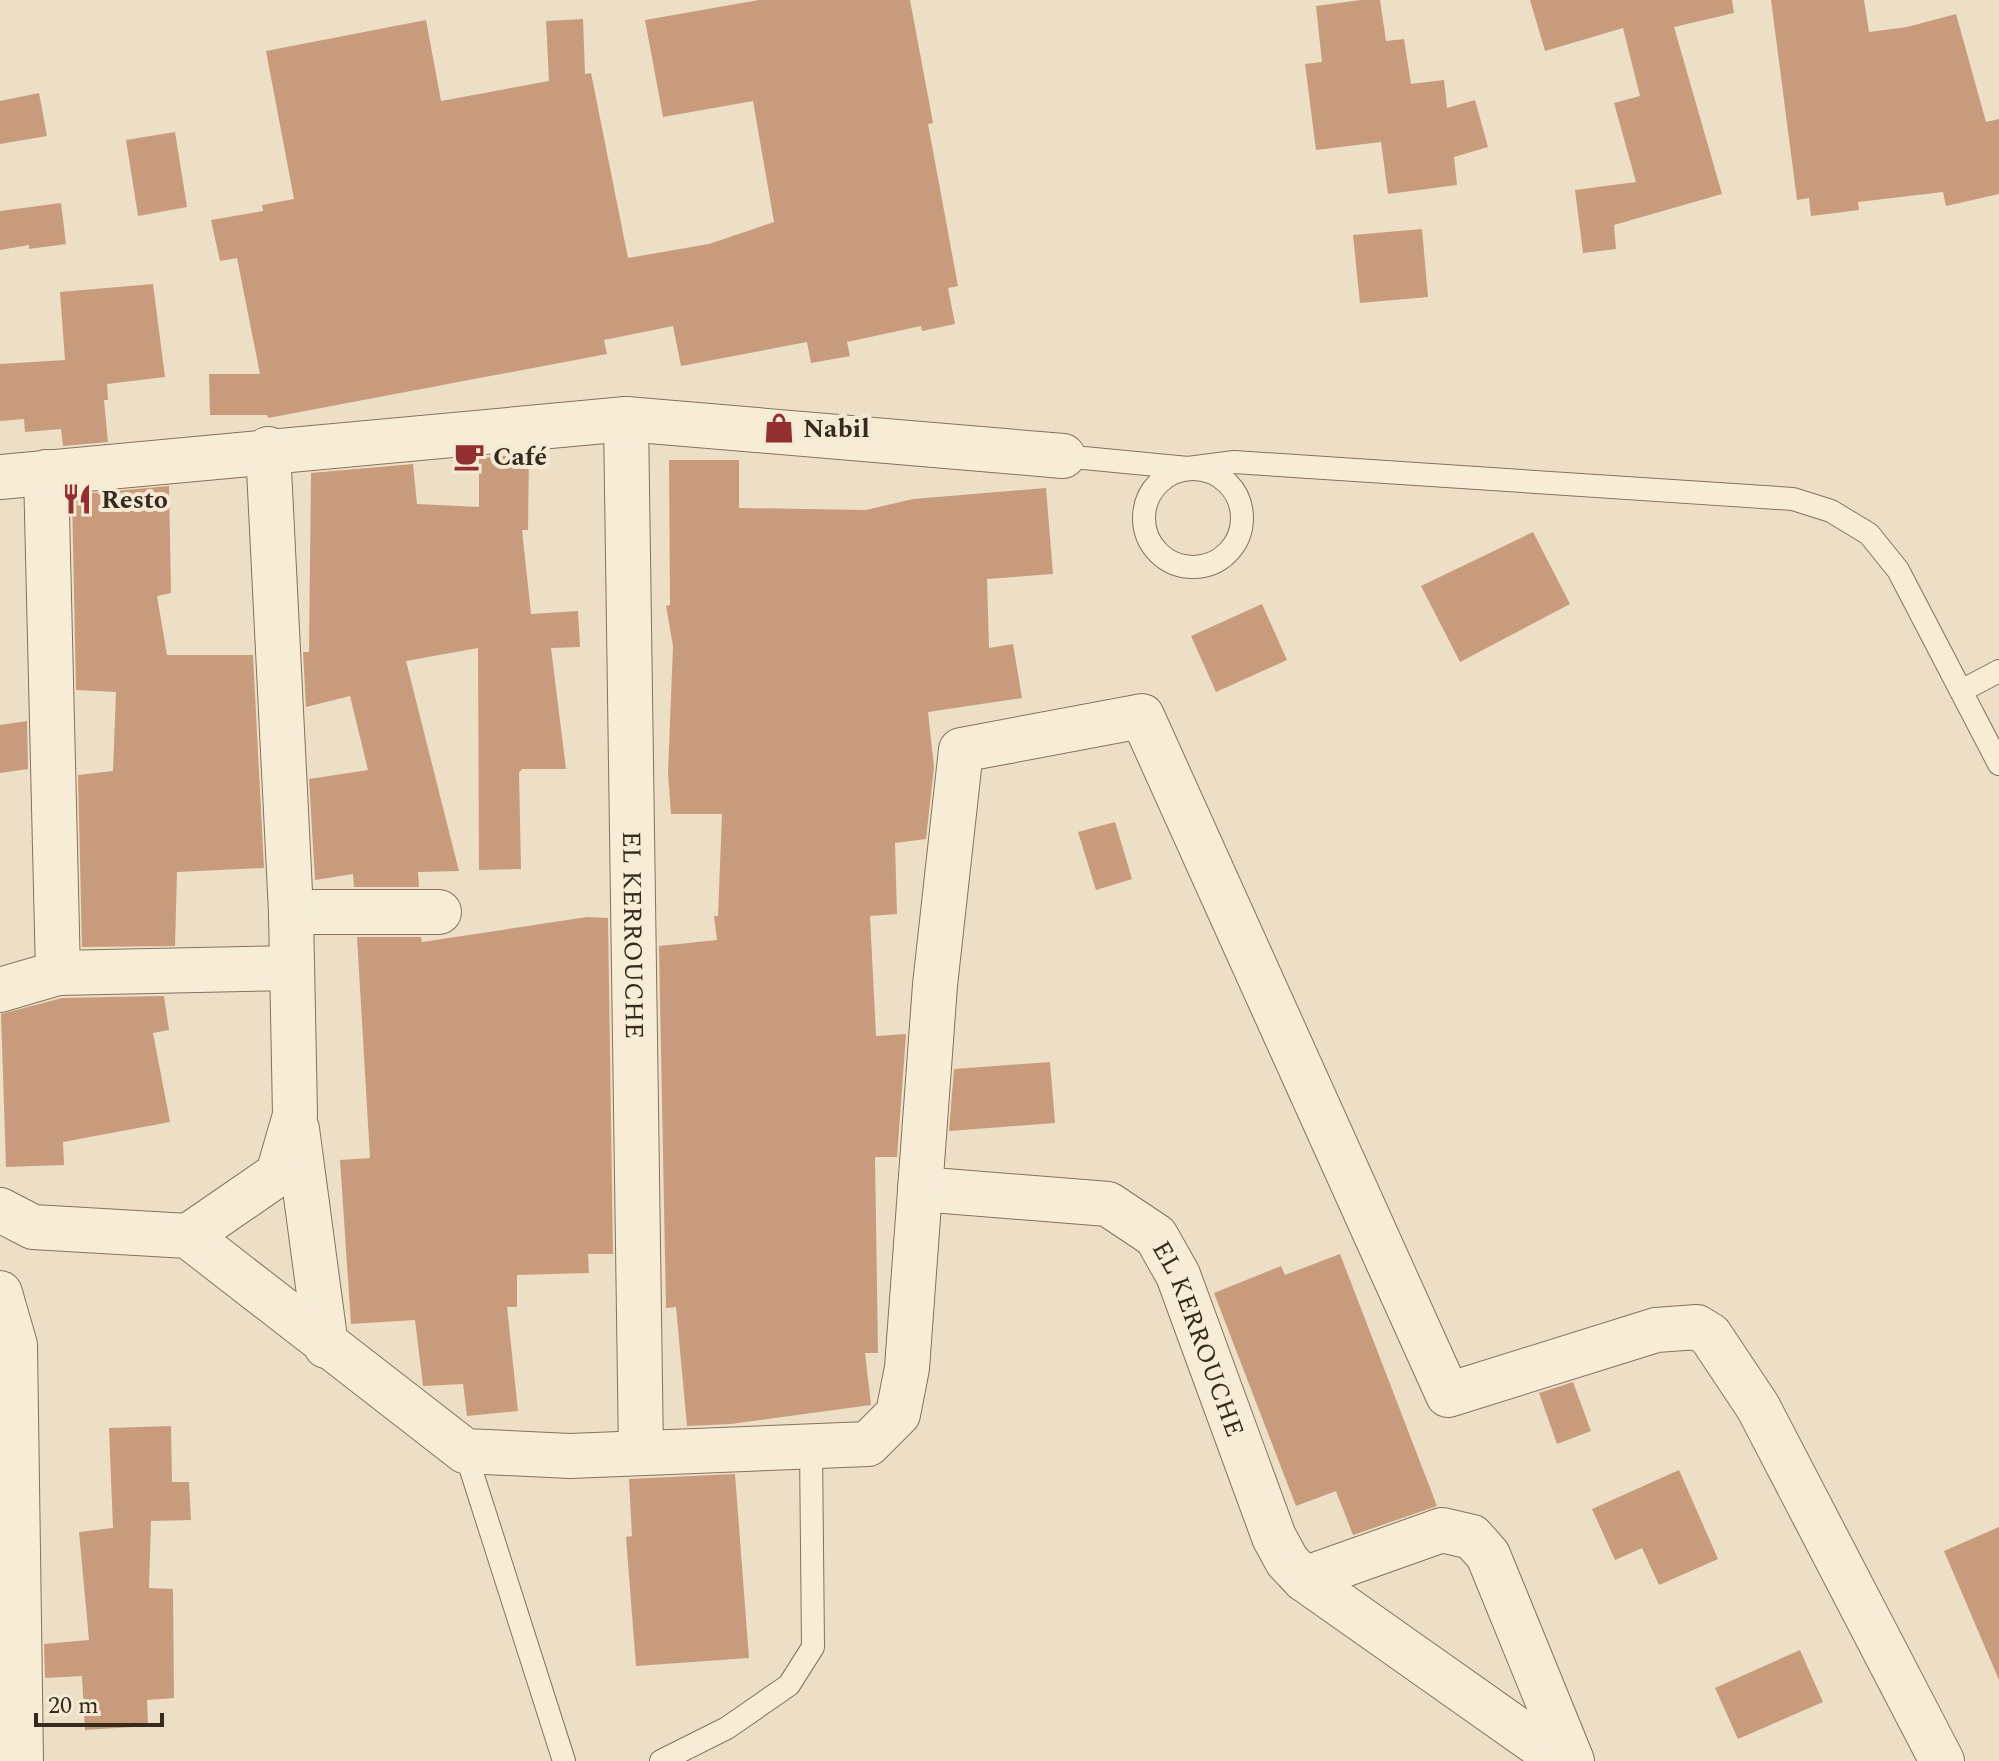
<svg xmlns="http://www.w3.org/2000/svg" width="1999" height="1761" font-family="Spectral,serif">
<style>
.building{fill:#c89b7d}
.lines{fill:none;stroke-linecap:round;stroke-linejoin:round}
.lane-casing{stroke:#86715c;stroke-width:24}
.street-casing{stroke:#86715c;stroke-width:46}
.lane{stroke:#f7edd7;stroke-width:22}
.street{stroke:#f7edd7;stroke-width:44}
.labels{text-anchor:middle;stroke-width:8;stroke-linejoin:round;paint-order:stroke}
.poi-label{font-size:26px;font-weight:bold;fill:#362a1f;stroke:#f4ead4;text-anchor:start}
.street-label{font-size:26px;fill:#362a1f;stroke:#f4ead4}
</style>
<rect width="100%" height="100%" fill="#ecdfc5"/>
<g class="building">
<polygon points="759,0 910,0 933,123 928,124 958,286 948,288 955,324 922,331 921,326 847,342 850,356 811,363 807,342 681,366 673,326 604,340 607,354 268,418 267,415 210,415 209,374 260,374 237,258 220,261 211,220 263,211 262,205 294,199 266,51 426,20 441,101 549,81 546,21 583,19 585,74 591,73 628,258 709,244 774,222 753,101 663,117 645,20"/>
<polygon points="1361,0 1380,0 1386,41 1404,39 1411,84 1444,80 1447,108 1475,100 1488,147 1454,157 1457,185 1388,194 1381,142 1316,150 1305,64 1322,62 1316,6"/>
<polygon points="1530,0 1732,0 1734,13 1674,27 1722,194 1614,225 1616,249 1583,253 1575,190 1636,182 1614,103 1640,96 1623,28 1545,51"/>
<polygon points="1771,0 1864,0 1869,32 1907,27 1956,14 1986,122 1999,119 1999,194 1946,206 1943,192 1858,202 1859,210 1811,216 1809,198 1797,200"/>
<polygon points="39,93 47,136 0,144 0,101"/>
<polygon points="175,132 187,207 138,216 126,140"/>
<polygon points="61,203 66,244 29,249 29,245 0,250 0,211"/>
<polygon points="1422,229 1428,297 1360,303 1353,235"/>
<polygon points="153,284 165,377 107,384 108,400 104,400 108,442 63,446 61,429 25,432 24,419 0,421 0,364 65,360 60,292"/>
<polygon points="529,454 528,530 522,530 531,614 578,611 580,647 551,648 566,769 522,769 519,773 521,869 479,870 478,648 406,661 459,871 418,872 419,887 354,887 353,874 315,880 309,779 368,770 350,696 306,707 303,652 309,652 311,473 413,464 417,504 479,507 479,458"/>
<polygon points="669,460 739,460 739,508 866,510 913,499 1046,488 1053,574 987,579 989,648 1013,644 1022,698 928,712 934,767 926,839 895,843 897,914 870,916 876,1036 906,1034 897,1157 875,1157 878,1353 865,1353 871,1405 731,1424 687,1426 676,1307 666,1308 659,946 717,940 714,916 718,916 722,814 671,814 668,773 673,646 666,606 670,605"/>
<polygon points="169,486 171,593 157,596 167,655 253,655 264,868 177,872 175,946 82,947 78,775 113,771 116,692 76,690 72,495"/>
<polygon points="1533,532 1570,604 1460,662 1421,586"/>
<polygon points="1262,604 1287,660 1216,692 1191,636"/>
<polygon points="27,721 28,769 0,773 0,725"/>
<polygon points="1115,822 1132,879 1096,890 1078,832"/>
<polygon points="587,917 608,918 613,1254 588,1254 589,1273 517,1275 517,1307 507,1307 518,1411 467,1416 463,1384 423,1386 415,1320 351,1324 340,1160 370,1158 357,937 421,937 422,942"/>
<polygon points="164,996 169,1030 153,1033 170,1122 63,1142 64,1165 6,1167 1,1014 62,998"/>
<polygon points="1050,1062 1055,1123 949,1131 954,1069"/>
<polygon points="1340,1254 1437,1506 1353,1535 1336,1491 1296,1506 1214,1293 1281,1266 1285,1275"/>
<polygon points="1573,1382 1591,1431 1557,1444 1539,1393"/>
<polygon points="171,1426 172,1482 189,1482 191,1520 151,1521 149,1588 173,1589 174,1698 147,1700 148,1726 85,1730 82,1676 45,1678 44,1644 89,1640 79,1532 113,1528 109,1428"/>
<polygon points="1679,1470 1718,1559 1659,1585 1642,1548 1615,1560 1592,1509"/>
<polygon points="735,1474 749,1658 636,1666 626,1537 632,1536 629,1479"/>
<polygon points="1999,1527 1999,1680 1944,1551"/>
<polygon points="1800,1650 1823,1702 1738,1739 1715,1688"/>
</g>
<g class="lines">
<g class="lane-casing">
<g id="lane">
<polyline points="1063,456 1188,468 1234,462 1793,499 1831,511 1869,534 1898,570 1999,764"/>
<circle cx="1193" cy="518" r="49"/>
<polyline points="1961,691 1999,671"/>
<polyline points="465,1451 564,1761"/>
<polyline points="661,1761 727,1728 789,1685 813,1647 811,1446"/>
</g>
</g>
<g class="street-casing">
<g id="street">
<path id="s1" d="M626,419l15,1033"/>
<polyline points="46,472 58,973"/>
<polyline points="0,477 626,419 1063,456"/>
<polyline points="291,912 439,912"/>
<polyline points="0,990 58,973 292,968"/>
<polyline points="297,1129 326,1346"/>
<path id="s2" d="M920,1189l188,15 48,32 22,39 96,262 13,24 17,18 258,182"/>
<polyline points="0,1210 33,1227 188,1236 465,1451 570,1456 868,1444 898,1414 907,1368 935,985 961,750 1142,716 1448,1395 1656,1330 1697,1327 1710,1335 1758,1407 1942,1761"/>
<polyline points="188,1236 278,1174 295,1115 291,912 268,449"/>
<polyline points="0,1293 15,1345 21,1761"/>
<polyline points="1304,1579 1442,1530 1472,1537 1488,1555 1572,1761"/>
</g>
</g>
<use href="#lane" class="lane"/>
<use href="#street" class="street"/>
</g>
<defs>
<g id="shop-bare" transform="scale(2.4)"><path d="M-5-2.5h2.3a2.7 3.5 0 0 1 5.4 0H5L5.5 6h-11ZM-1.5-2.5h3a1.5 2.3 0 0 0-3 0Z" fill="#912f31" stroke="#f4ead4" stroke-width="2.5" paint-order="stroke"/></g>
<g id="cafe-bare" transform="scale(2.4)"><path d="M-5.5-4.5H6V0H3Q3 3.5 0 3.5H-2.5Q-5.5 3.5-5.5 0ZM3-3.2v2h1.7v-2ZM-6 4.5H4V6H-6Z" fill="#912f31" stroke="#f4ead4" stroke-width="2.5" paint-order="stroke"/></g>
<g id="restaurant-bare" transform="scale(2.4)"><path d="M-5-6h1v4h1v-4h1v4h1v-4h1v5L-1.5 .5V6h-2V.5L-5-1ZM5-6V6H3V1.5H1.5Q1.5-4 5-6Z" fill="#912f31" stroke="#f4ead4" stroke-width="2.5" paint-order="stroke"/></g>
</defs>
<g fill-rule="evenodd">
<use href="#shop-bare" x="779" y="428"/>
<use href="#cafe-bare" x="469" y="456"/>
<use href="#restaurant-bare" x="77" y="499"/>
</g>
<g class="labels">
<g class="poi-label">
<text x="803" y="437">Nabil</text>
<text x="493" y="465">Café</text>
<text x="101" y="508">Resto</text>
</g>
<g class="street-label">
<text dy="9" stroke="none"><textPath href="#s1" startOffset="516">EL KERROUCHE</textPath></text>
<text dy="9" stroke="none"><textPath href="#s2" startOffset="358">EL KERROUCHE</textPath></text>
</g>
</g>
<path d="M36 1713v12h126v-12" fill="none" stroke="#362a1f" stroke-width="4"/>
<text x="48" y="1713" font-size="24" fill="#362a1f" stroke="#f4ead4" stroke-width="6" paint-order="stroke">20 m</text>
</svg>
